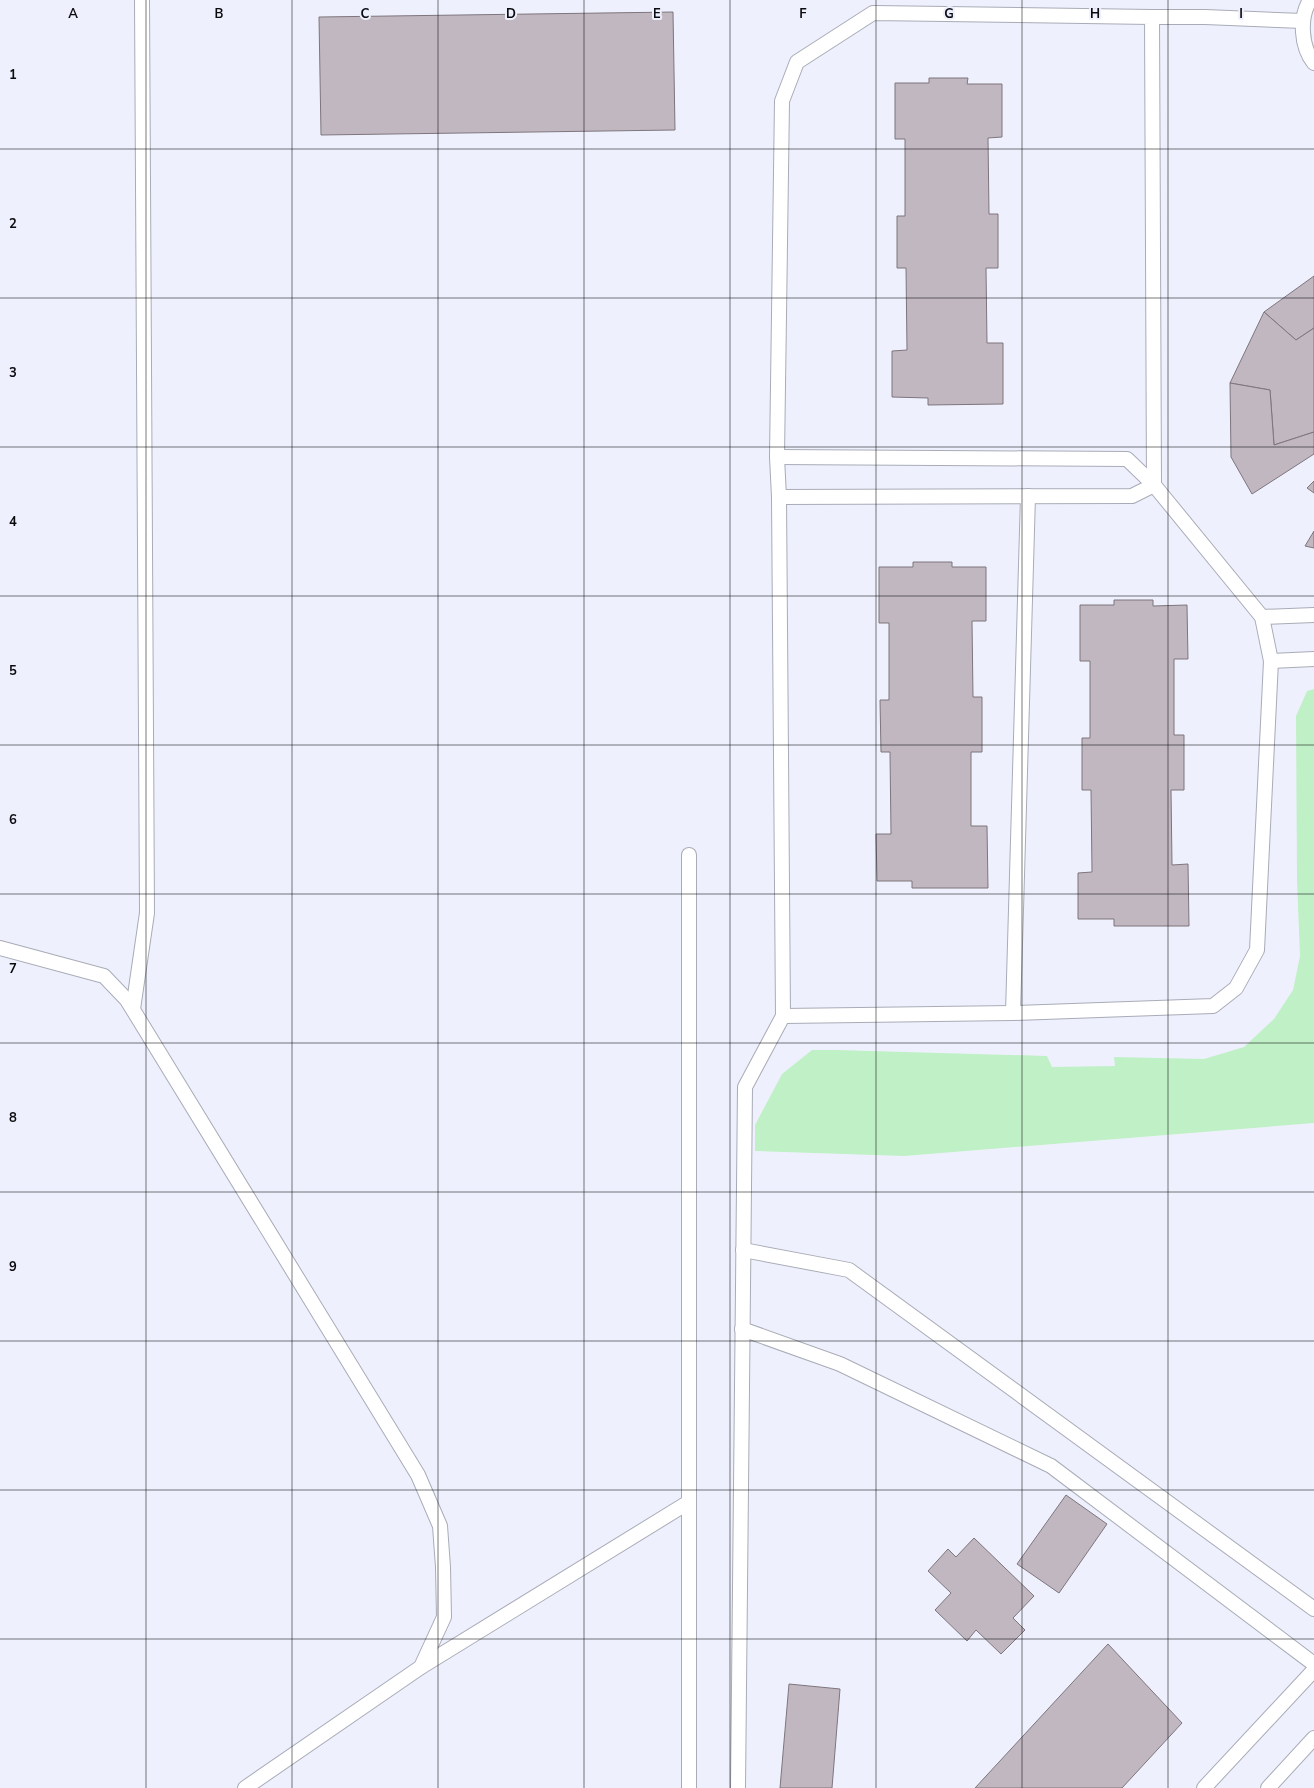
<svg xmlns="http://www.w3.org/2000/svg" width="1314" height="1788" font-family="'Nunito Sans',sans-serif">
<style>
.green{fill:#c0f0c5}
.building{fill:#c1b7c0;stroke:#7e757d}
.lines{fill:none;stroke-linecap:round;stroke-linejoin:round}
.service-casing{stroke:#a9acb7;stroke-width:16}
.service{stroke:#fff;stroke-width:14}
.grid{fill:none;stroke:#0b0b0f;stroke-width:1;stroke-opacity:0.55}
.grid-label{font-size:13px;text-anchor:middle;font-weight:bold;fill:#0b0b0f;stroke:#eef1fd;stroke-width:4;stroke-linejoin:round;paint-order:stroke}
</style>
<rect width="100%" height="100%" fill="#eef1fd"/>
<polygon class="green" points="1314,689 1314,1123 904,1156 755,1151 755,1125 782,1074 812,1050 836,1050 1047,1056 1052,1067 1115,1066 1114,1057 1204,1059 1244,1047 1274,1019 1293,990 1300,956 1297,881 1296,716 1307,691"/>
<g class="building">
<polygon points="673,12 675,130 321,135 319,17"/>
<polygon points="929,78 968,78 967,84 1002,84 1002,137 988,138 989,214 998,214 998,268 986,268 987,343 1003,343 1003,404 928,405 928,398 892,397 892,351 907,350 906,268 897,268 897,216 905,216 905,139 895,139 895,83 929,83"/>
<polygon points="1314,276 1314,328 1296,340 1264,312"/>
<polygon points="1264,312 1296,340 1314,328 1314,432 1274,445 1270,390 1230,383"/>
<polygon points="1230,383 1270,390 1274,445 1314,432 1314,454 1252,494 1231,457"/>
<polygon points="1314,481 1314,493 1307,488"/>
<polygon points="1314,531 1314,548 1305,546"/>
<polygon points="913,562 952,562 952,567 986,567 986,621 972,621 973,697 982,697 982,752 971,752 971,826 987,826 988,888 912,888 912,881 877,881 876,834 891,834 890,752 881,752 880,700 889,700 889,623 879,623 879,567 913,567"/>
<polygon points="1114,600 1153,600 1153,606 1187,605 1188,659 1174,659 1174,735 1184,735 1184,790 1171,790 1172,865 1188,864 1189,926 1114,926 1114,919 1078,919 1078,873 1092,872 1091,790 1082,790 1082,738 1090,738 1090,661 1080,661 1080,605 1114,605"/>
<polygon points="1066,1495 1107,1524 1059,1593 1017,1564"/>
<polygon points="974,1538 1034,1596 1013,1618 1025,1630 1001,1654 976,1630 967,1641 935,1610 951,1593 928,1571 948,1549 956,1557"/>
<polygon points="1108,1644 1182,1723 1122,1788 975,1788"/>
<polygon points="789,1684 840,1689 832,1788 780,1788"/>
</g>
<g class="lines">
<g class="service-casing">
<g id="service">
<path d="M1310,0c-11,18 -9,47 4,63"/>
<polyline points="1152,17 1205,17 1303,21"/>
<polyline points="777,457 1127,459 1154,485 1262,617 1271,661 1257,950 1236,988 1213,1006 1013,1013 783,1016"/>
<polyline points="779,497 1132,496 1154,485"/>
<polyline points="1262,617 1314,615"/>
<polyline points="1271,661 1314,659"/>
<polyline points="689,855 689,1788"/>
<polyline points="0,948 104,976 127,1000 418,1475 440,1526 443,1567 444,1617 421,1667 245,1788"/>
<polyline points="133,1009 147,913 142,0"/>
<polyline points="1013,1013 1028,496"/>
<polyline points="743,1250 849,1270 1314,1609"/>
<polyline points="742,1329 840,1364 1051,1466 1314,1664"/>
<polyline points="421,1667 689,1502"/>
<polyline points="738,1788 745,1087 783,1016 779,497 777,457 782,101 797,62 873,13 1152,17 1154,485"/>
<polyline points="1204,1788 1314,1670"/>
<polyline points="1268,1788 1314,1738"/>
</g>
</g>
<use href="#service" class="service"/>
</g>
<path class="grid" d="M146,0v1788M292,0v1788M438,0v1788M584,0v1788M730,0v1788M876,0v1788M1022,0v1788M1168,0v1788M0,149h1314M0,298h1314M0,447h1314M0,596h1314M0,745h1314M0,894h1314M0,1043h1314M0,1192h1314M0,1341h1314M0,1490h1314M0,1639h1314"/>
<g class="grid-label">
<text x="73" y="18">A</text>
<text x="219" y="18">B</text>
<text x="365" y="18">C</text>
<text x="511" y="18">D</text>
<text x="657" y="18">E</text>
<text x="803" y="18">F</text>
<text x="949" y="18">G</text>
<text x="1095" y="18">H</text>
<text x="1241" y="18">I</text>
<text x="13" y="79">1</text>
<text x="13" y="228">2</text>
<text x="13" y="377">3</text>
<text x="13" y="526">4</text>
<text x="13" y="675">5</text>
<text x="13" y="824">6</text>
<text x="13" y="973">7</text>
<text x="13" y="1122">8</text>
<text x="13" y="1271">9</text>
</g>
</svg>
